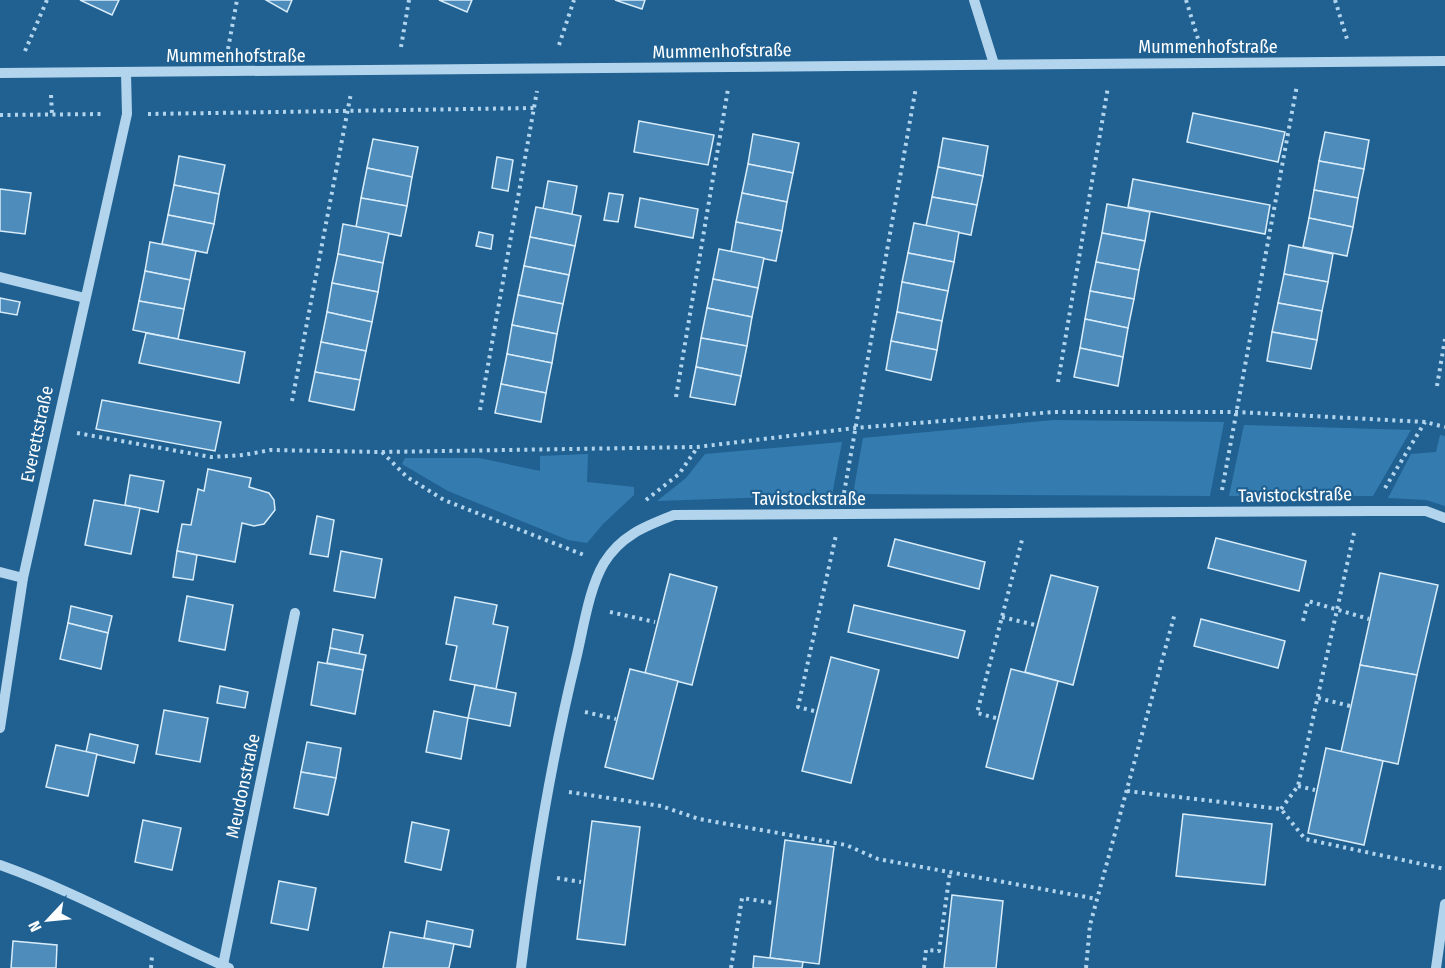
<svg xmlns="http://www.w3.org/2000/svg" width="1445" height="968" font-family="'Fira Sans Condensed',sans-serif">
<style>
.green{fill:#347cb0}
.building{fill:#4d8cbb;stroke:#d8ecfa;stroke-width:1.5}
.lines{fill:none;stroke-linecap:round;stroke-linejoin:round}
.path{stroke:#b2d5ed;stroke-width:4;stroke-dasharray:3 4.5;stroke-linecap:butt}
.minor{stroke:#b2d5ed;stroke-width:10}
.labels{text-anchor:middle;stroke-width:4.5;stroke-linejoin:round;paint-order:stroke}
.street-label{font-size:18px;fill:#fff;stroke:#206192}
</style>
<rect width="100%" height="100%" fill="#206192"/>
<g class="green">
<polygon points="1054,420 1224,422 1210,496 853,494 863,438"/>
<polygon points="1244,425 1411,430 1373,496 1229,496"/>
<polygon points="1440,435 1445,436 1445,506 1426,500 1388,498 1411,454 1436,452"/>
<polygon points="842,442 832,495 657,501 686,478 705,454"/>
<polygon points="588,454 587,482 634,487 634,495 603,524 587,543 568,540 448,491 402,464 405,458 479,458 540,471 540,456"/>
</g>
<g class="building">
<polygon points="80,0 119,0 112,15"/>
<polygon points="266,0 292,0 287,12"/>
<polygon points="439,0 472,0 467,12"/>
<polygon points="615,0 645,0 642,9"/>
<polygon points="1193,113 1285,132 1278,162 1187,142"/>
<polygon points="639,121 714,135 708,165 634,152"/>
<polygon points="1325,132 1369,140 1364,169 1319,161"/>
<polygon points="753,134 799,143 793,173 748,164"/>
<polygon points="943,138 988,146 983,176 938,167"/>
<polygon points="373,139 418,147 412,177 367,168"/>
<polygon points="179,156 225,165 219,194 174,185"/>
<polygon points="497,157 513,160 508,191 492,188"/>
<polygon points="1319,161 1364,169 1358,198 1314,190"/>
<polygon points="748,164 793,173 787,202 742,193"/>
<polygon points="938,167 983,176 977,205 932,197"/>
<polygon points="367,168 412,177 407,206 361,198"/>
<polygon points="1133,179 1270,205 1265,234 1128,207"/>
<polygon points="548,181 577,186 572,214 543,209"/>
<polygon points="174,185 219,194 214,224 168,215"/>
<polygon points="0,189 31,193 25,234 0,231"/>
<polygon points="1314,190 1358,198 1353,227 1309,218"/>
<polygon points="609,193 623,195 618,222 604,220"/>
<polygon points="742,193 787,202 782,231 736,222"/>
<polygon points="932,197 977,205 971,235 926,226"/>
<polygon points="361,198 407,206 401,236 356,227"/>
<polygon points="640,198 698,209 693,238 635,227"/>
<polygon points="1107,204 1150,212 1145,241 1102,233"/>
<polygon points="536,207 581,216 575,246 530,237"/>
<polygon points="168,215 214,224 207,253 162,244"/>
<polygon points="1309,218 1353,227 1347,256 1303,247"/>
<polygon points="736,222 782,231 776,261 731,252"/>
<polygon points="914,223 959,232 954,262 908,253"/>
<polygon points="343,224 389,233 383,263 338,254"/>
<polygon points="479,232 493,235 491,249 476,246"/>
<polygon points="1102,233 1145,241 1139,270 1096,262"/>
<polygon points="530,237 575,246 569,275 524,266"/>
<polygon points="150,242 196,251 190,280 145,271"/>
<polygon points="1289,245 1333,254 1328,282 1284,274"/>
<polygon points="719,249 764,258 758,288 713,279"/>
<polygon points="908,253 954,262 948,291 902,282"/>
<polygon points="338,254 383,263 378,292 332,283"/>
<polygon points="1096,262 1139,270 1134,299 1090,291"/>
<polygon points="524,266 569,275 563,304 518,295"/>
<polygon points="145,271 190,280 184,309 139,301"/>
<polygon points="1284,274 1328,282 1322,311 1278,303"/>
<polygon points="713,279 758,288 752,317 707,308"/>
<polygon points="902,282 948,291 942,321 897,312"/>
<polygon points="332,283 378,292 372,322 327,312"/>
<polygon points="1090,291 1134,299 1128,328 1085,319"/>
<polygon points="518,295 563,304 557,334 512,325"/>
<polygon points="0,298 20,302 17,315 0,312"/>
<polygon points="139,301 184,309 178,339 133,330"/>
<polygon points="1278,303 1322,311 1317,340 1272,332"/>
<polygon points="707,308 752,317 747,346 701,338"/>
<polygon points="327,312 372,322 366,351 321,342"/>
<polygon points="897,312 942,321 937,350 891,341"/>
<polygon points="1085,319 1128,328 1123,357 1080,348"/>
<polygon points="512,325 557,334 552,363 507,354"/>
<polygon points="1272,332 1317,340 1311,369 1267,361"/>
<polygon points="146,333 245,352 239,383 139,363"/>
<polygon points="701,338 747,346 741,376 696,367"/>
<polygon points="891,341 937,350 931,380 886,370"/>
<polygon points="321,342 366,351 360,380 315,372"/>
<polygon points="1080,348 1123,357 1118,386 1074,377"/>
<polygon points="507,354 552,363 546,393 501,384"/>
<polygon points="696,367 741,376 735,405 690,397"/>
<polygon points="315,372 360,380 354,410 309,401"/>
<polygon points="501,384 546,393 541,422 495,413"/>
<polygon points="102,400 221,422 215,451 96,429"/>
<polygon points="208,469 251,478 249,487 269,493 274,500 275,510 264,524 254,526 242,523 235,562 177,551 182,524 191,525 198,489 204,491"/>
<polygon points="130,475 164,481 158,512 125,505"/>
<polygon points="94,500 140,508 131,554 85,545"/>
<polygon points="317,516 334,520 328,557 310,554"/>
<polygon points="1216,538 1306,561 1299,591 1208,568"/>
<polygon points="895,539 985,562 979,589 888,566"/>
<polygon points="177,551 197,555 193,580 173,577"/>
<polygon points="341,551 382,559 375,598 334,591"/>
<polygon points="1380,573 1438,585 1417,675 1360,665"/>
<polygon points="670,574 717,587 692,685 645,673"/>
<polygon points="1051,575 1098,587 1073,685 1025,672"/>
<polygon points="187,596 233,605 225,650 179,641"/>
<polygon points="455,597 497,605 493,624 508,627 496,689 450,680 457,646 446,644"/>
<polygon points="854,605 965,631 958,658 848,632"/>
<polygon points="71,606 112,616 108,633 68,623"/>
<polygon points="1201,619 1285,641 1278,668 1194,646"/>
<polygon points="68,623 108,633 101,669 60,659"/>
<polygon points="333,629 363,635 359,654 330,648"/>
<polygon points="330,648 366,655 363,670 327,663"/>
<polygon points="831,657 879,670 851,783 802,771"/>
<polygon points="318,662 363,670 355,714 311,705"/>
<polygon points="1360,665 1417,675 1398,764 1341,752"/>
<polygon points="630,669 678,681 653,779 605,767"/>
<polygon points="1011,669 1058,681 1033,779 986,767"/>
<polygon points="475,685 516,693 510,726 468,718"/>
<polygon points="220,686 248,692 245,708 217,703"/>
<polygon points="164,710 208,718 200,762 156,754"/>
<polygon points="434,711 468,718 461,759 426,752"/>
<polygon points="90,734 138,745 134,763 86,752"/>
<polygon points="307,742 341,748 336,778 301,772"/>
<polygon points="56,745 97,754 88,796 46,787"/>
<polygon points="1326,748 1383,761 1364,845 1308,833"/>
<polygon points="301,772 336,778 328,815 294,808"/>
<polygon points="1183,814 1272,824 1265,885 1176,876"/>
<polygon points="143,820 181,828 172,870 135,862"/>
<polygon points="592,821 640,827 625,945 577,939"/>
<polygon points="412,822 449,830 441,870 405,862"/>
<polygon points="785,840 834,847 819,964 770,958"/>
<polygon points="279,881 316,888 308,930 271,923"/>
<polygon points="952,895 1003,901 996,968 944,968"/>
<polygon points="427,921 473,930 470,947 424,938"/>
<polygon points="390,932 454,944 449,968 383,968"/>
<polygon points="13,941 57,945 56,968 11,968"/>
<polygon points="754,956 803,962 802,968 753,968"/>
</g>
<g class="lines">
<g class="path">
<polyline points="1186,0 1198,39"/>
<polyline points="1335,0 1347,39"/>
<polyline points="559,45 574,0"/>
<polyline points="401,47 409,0"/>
<polyline points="228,49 237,0"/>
<polyline points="25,51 47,0"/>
<polyline points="51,95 52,114"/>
<polyline points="148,114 534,108"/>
<polyline points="0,115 104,114"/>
<polyline points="1058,382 1108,87"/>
<polyline points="1437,386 1445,339"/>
<polyline points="676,397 728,89"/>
<polyline points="292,401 351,93"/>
<polyline points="480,410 537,91"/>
<polyline points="77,433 211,457 243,455 271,450 381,452 697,447 855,428 1054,412 1237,412 1425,422 1445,427"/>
<polyline points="382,452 407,477 444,500 584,555"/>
<polyline points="1385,488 1425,422"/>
<polyline points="1222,490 1297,85"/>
<polyline points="844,493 916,87"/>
<polyline points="646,500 679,474 697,448"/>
<polyline points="610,612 655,622"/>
<polyline points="1002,617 1035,625"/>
<polyline points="1303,621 1308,601 1369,619"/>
<polyline points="1318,698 1350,706"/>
<polyline points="814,711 798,707 836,535"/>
<polyline points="585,712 616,719"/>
<polyline points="996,718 977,713 1023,536"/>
<polyline points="1298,786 1315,790"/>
<polyline points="1127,791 1281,809 1305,839 1445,869"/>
<polyline points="569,792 661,806 699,819 846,845 878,859 1097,899"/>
<polyline points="1281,809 1298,786 1354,533"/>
<polyline points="557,878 581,882"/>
<polyline points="151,968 152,956"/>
<polyline points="731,968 742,898 773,903"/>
<polyline points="924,968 926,950 939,951 950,872"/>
<polyline points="1086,968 1090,925 1175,613"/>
</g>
<g class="minor">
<polyline points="974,0 994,64"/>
<polyline points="0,73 1445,61"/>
<polyline points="0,277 85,298"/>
<polyline points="0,572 23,578"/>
<polyline points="0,728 23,578 127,114 126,73"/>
<path d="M0,865c79,28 152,70 229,103"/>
<polyline points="223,965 295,613"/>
<path d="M521,968c13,-104 30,-207 55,-309 7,-29 13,-71 28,-96 17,-28 42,-37 70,-48l698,-4h54l19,7"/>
<polyline points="1436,968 1445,904"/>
</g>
</g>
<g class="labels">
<g class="street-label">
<text x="1208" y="53">Mummenhofstraße</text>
<text transform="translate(722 51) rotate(-1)" y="6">Mummenhofstraße</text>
<text x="236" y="62">Mummenhofstraße</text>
<text transform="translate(37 434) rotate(-78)" y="6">Everettstraße</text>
<text transform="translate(1295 495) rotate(-1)" y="6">Tavistockstraße</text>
<text x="809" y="505">Tavistockstraße</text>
<text transform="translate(243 786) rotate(-78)" y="6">Meudonstraße</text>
</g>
</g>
<g transform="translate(48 920) rotate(244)" stroke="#206192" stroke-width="4.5" paint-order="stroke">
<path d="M0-4.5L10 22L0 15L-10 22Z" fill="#ffffff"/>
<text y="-9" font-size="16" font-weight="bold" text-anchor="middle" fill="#ffffff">N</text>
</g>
</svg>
